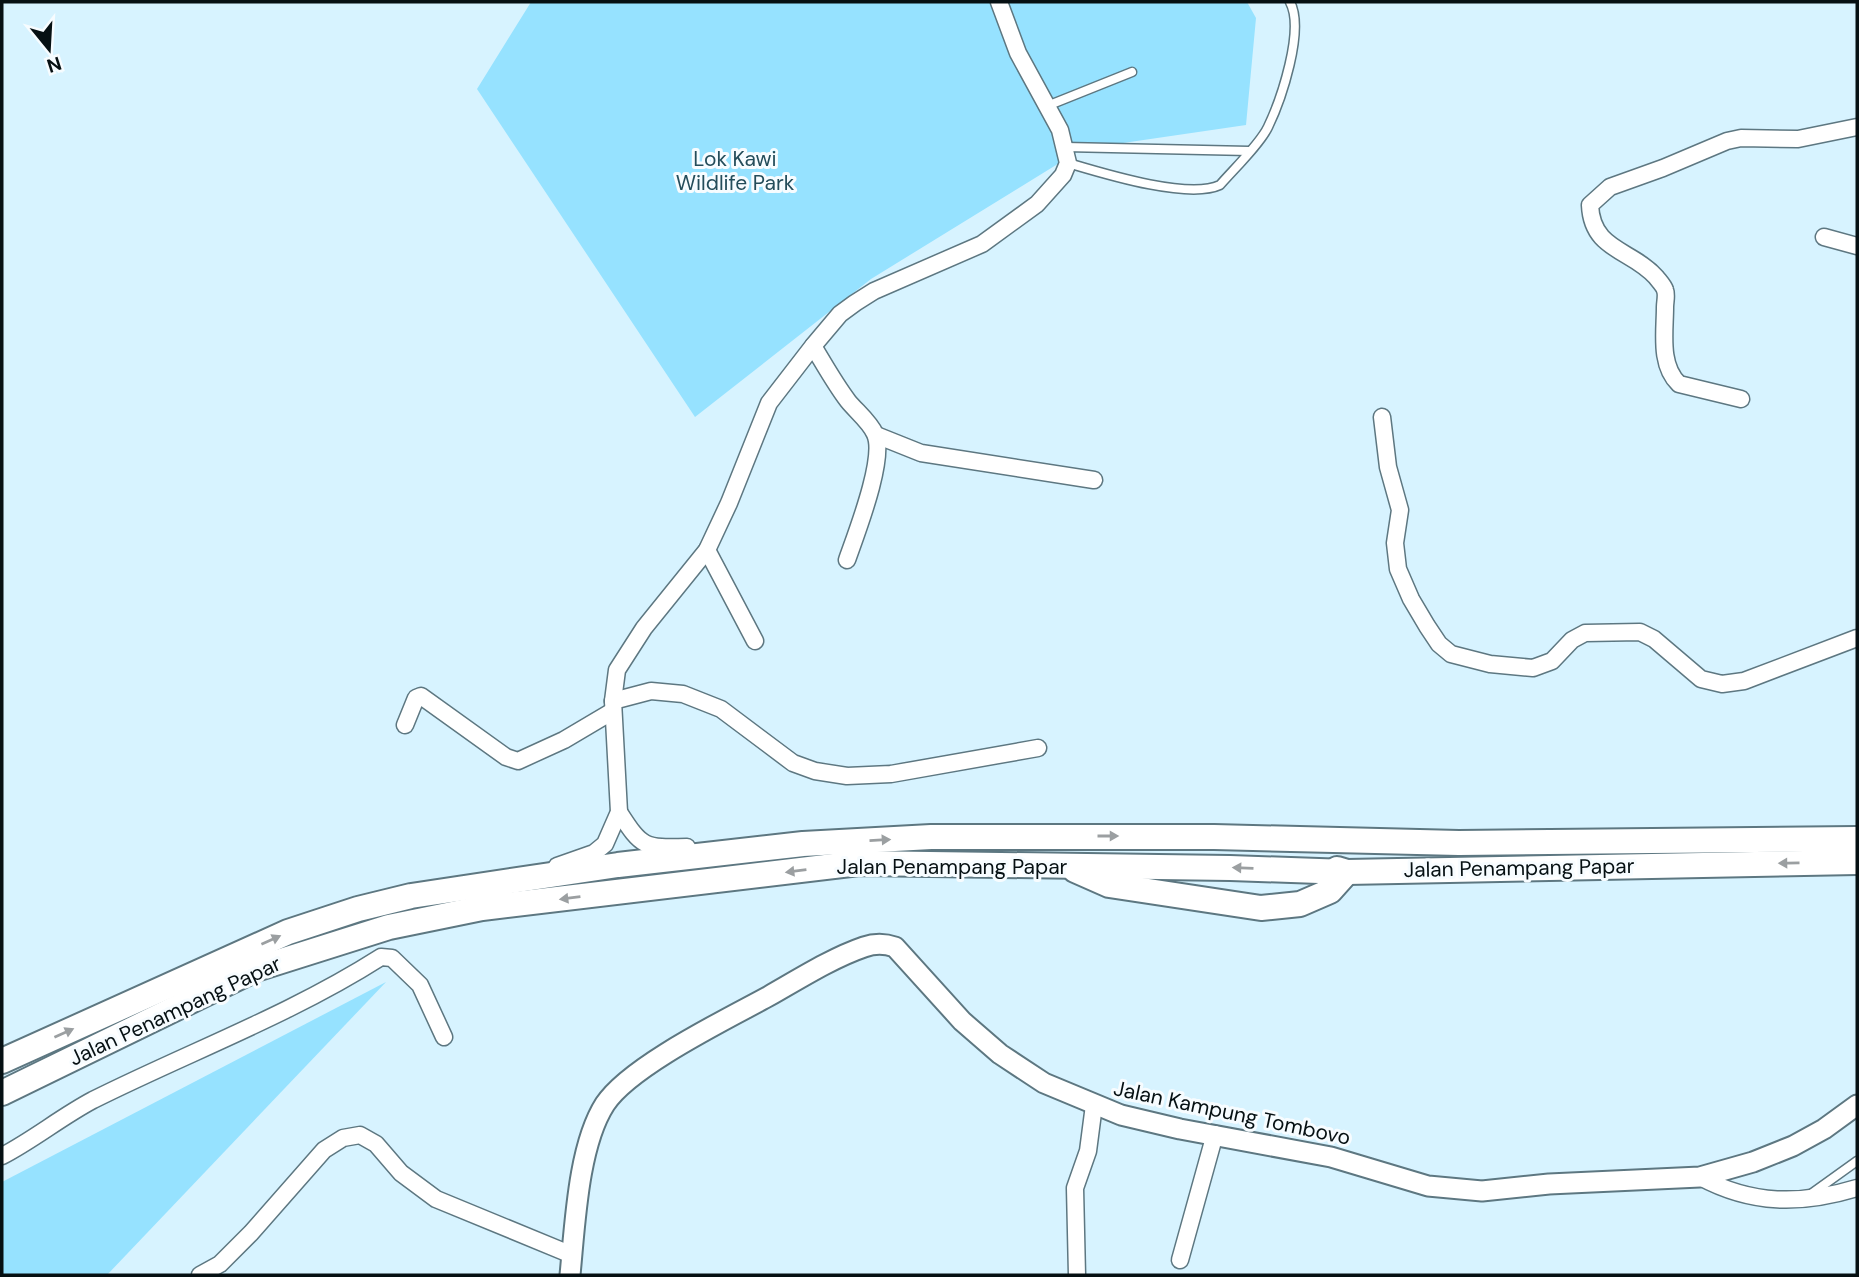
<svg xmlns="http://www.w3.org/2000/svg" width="1859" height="1277" font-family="'DM Sans',sans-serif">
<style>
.green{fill:#96e2ff}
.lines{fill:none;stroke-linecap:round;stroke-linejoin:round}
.service-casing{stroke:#5d7781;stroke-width:11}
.minor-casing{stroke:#5d7781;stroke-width:19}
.tertiary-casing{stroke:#5d7781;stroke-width:23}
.primary-casing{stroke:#5d7781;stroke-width:28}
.service{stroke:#fff;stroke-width:8}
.minor{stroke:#fff;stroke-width:16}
.tertiary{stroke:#fff;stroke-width:19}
.primary{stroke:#fff;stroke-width:24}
.oneway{fill:#9b9fa1}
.labels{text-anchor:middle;stroke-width:6;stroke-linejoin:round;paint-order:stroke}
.park-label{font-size:21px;fill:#244d5b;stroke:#f7fcff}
.street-label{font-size:21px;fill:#061013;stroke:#f7fcff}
</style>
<rect width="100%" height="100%" fill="#d7f3ff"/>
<g class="green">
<polygon points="531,2 1247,2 1256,18 1246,125 1082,149 871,279 695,417 477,89"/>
<polygon points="386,982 107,1275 2,1275 2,1182"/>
</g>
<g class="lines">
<g class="service-casing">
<g id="service">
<polyline points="1047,106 1132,72"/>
<polyline points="1065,147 1249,151"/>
<path d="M1068,163c34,10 120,37 152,22 13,-15 40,-41 48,-58 13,-27 37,-97 22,-125"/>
<polyline points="1811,1194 1857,1161"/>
</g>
</g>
<g class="minor-casing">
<g id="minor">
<polyline points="1824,237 1857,246"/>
<path d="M813,346c11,18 22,38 35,55 8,10 22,21 27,33 11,24 -19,100 -28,126"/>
<path d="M1741,399l-62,-15c-20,-19 -14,-52 -14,-77 0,-5 2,-12 0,-17 -1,-4 -6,-9 -9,-13 -25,-28 -64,-26 -66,-72l20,-18 53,-19 64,-27 14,-3 57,1 59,-12"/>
<polyline points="1382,417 1388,467 1400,510 1395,543 1398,569 1411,599 1427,626 1439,644 1451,654 1490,664 1533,668 1552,661 1572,640 1585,633 1640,632 1654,639 1701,679 1722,684 1744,681 1857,638"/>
<polyline points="876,435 921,453 1094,480"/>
<polyline points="707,550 755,641"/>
<polyline points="613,701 651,691 683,694 721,709 793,763 815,771 847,776 891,774 1038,748"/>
<polyline points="405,725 416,698 421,696 506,757 518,761 564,740 613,711"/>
<path d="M619,812c23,36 25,36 68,35"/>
<polyline points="557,866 594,853 605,844 619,812 613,701 617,670 644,628 707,550 729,503 769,403 813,346 840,314 855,303 874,291 982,244 1037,204 1063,175 1068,163 1060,130 1018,53 999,2"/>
<path d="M2,1156c31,-16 59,-39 91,-56 96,-48 197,-85 288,-143l11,1 28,27 24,52"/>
<path d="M1700,1177c52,28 101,28 157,11"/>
<polyline points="1180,1260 1215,1134"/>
<polyline points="200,1275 220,1264 251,1233 324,1150 343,1138 360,1135 376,1144 401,1173 436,1199 572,1255"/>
<polyline points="1077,1275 1075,1188 1088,1151 1094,1105"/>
</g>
</g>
<g class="tertiary-casing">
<path id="tertiary" d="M570,1275c5,-50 8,-129 35,-171 25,-38 122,-85 164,-108 30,-17 63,-38 95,-49 11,-4 20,-4 31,0l67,74 38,33 44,29 77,32 59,14 151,28 97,29 54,5 67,-7 151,-7 53,-15 40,-16 31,-17 33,-24"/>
</g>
<g class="primary-casing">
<g id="primary">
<polyline points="1075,870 1109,885 1261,908 1300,904 1330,891 1347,872 1337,869"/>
<polyline points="2,1061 288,932 358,909 411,896 618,865 803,844 931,837 1214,837 1459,843 1857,839"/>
<polyline points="2,1093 256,969 389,927 482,908 859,863 1230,868 1347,872 1857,862"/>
</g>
</g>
<use href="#service" class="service"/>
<use href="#minor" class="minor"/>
<use href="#tertiary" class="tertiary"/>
<use href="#primary" class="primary"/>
</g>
<defs><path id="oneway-solid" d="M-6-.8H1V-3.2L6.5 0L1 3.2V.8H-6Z" transform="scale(1.75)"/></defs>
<g class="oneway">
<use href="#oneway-solid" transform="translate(1108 836)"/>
<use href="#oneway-solid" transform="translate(880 840) rotate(-3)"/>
<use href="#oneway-solid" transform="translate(1789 863) rotate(179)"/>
<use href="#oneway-solid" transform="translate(1243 868) rotate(-178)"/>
<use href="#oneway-solid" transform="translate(796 871) rotate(173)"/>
<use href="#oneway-solid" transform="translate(570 898) rotate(173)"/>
<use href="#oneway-solid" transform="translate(271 940) rotate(-24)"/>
<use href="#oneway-solid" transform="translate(64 1033) rotate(-24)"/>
</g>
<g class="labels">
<g class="park-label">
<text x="735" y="166">Lok Kawi<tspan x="735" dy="24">Wildlife Park</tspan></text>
</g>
<g class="street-label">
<text x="952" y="874">Jalan Penampang Papar</text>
<text transform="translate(1519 868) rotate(-1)" y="7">Jalan Penampang Papar</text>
<text transform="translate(175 1011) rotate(-25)" y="7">Jalan Penampang Papar</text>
<text transform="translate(1232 1113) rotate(12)" y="7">Jalan Kampung Tombovo</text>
</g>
</g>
<rect width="1859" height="1277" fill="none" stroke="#061013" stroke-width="7"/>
<g transform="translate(49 49) rotate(162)" stroke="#f7fcff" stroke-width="5" paint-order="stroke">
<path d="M0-5L12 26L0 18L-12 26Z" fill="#061013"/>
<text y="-10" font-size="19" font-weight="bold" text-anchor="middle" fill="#061013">N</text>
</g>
</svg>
